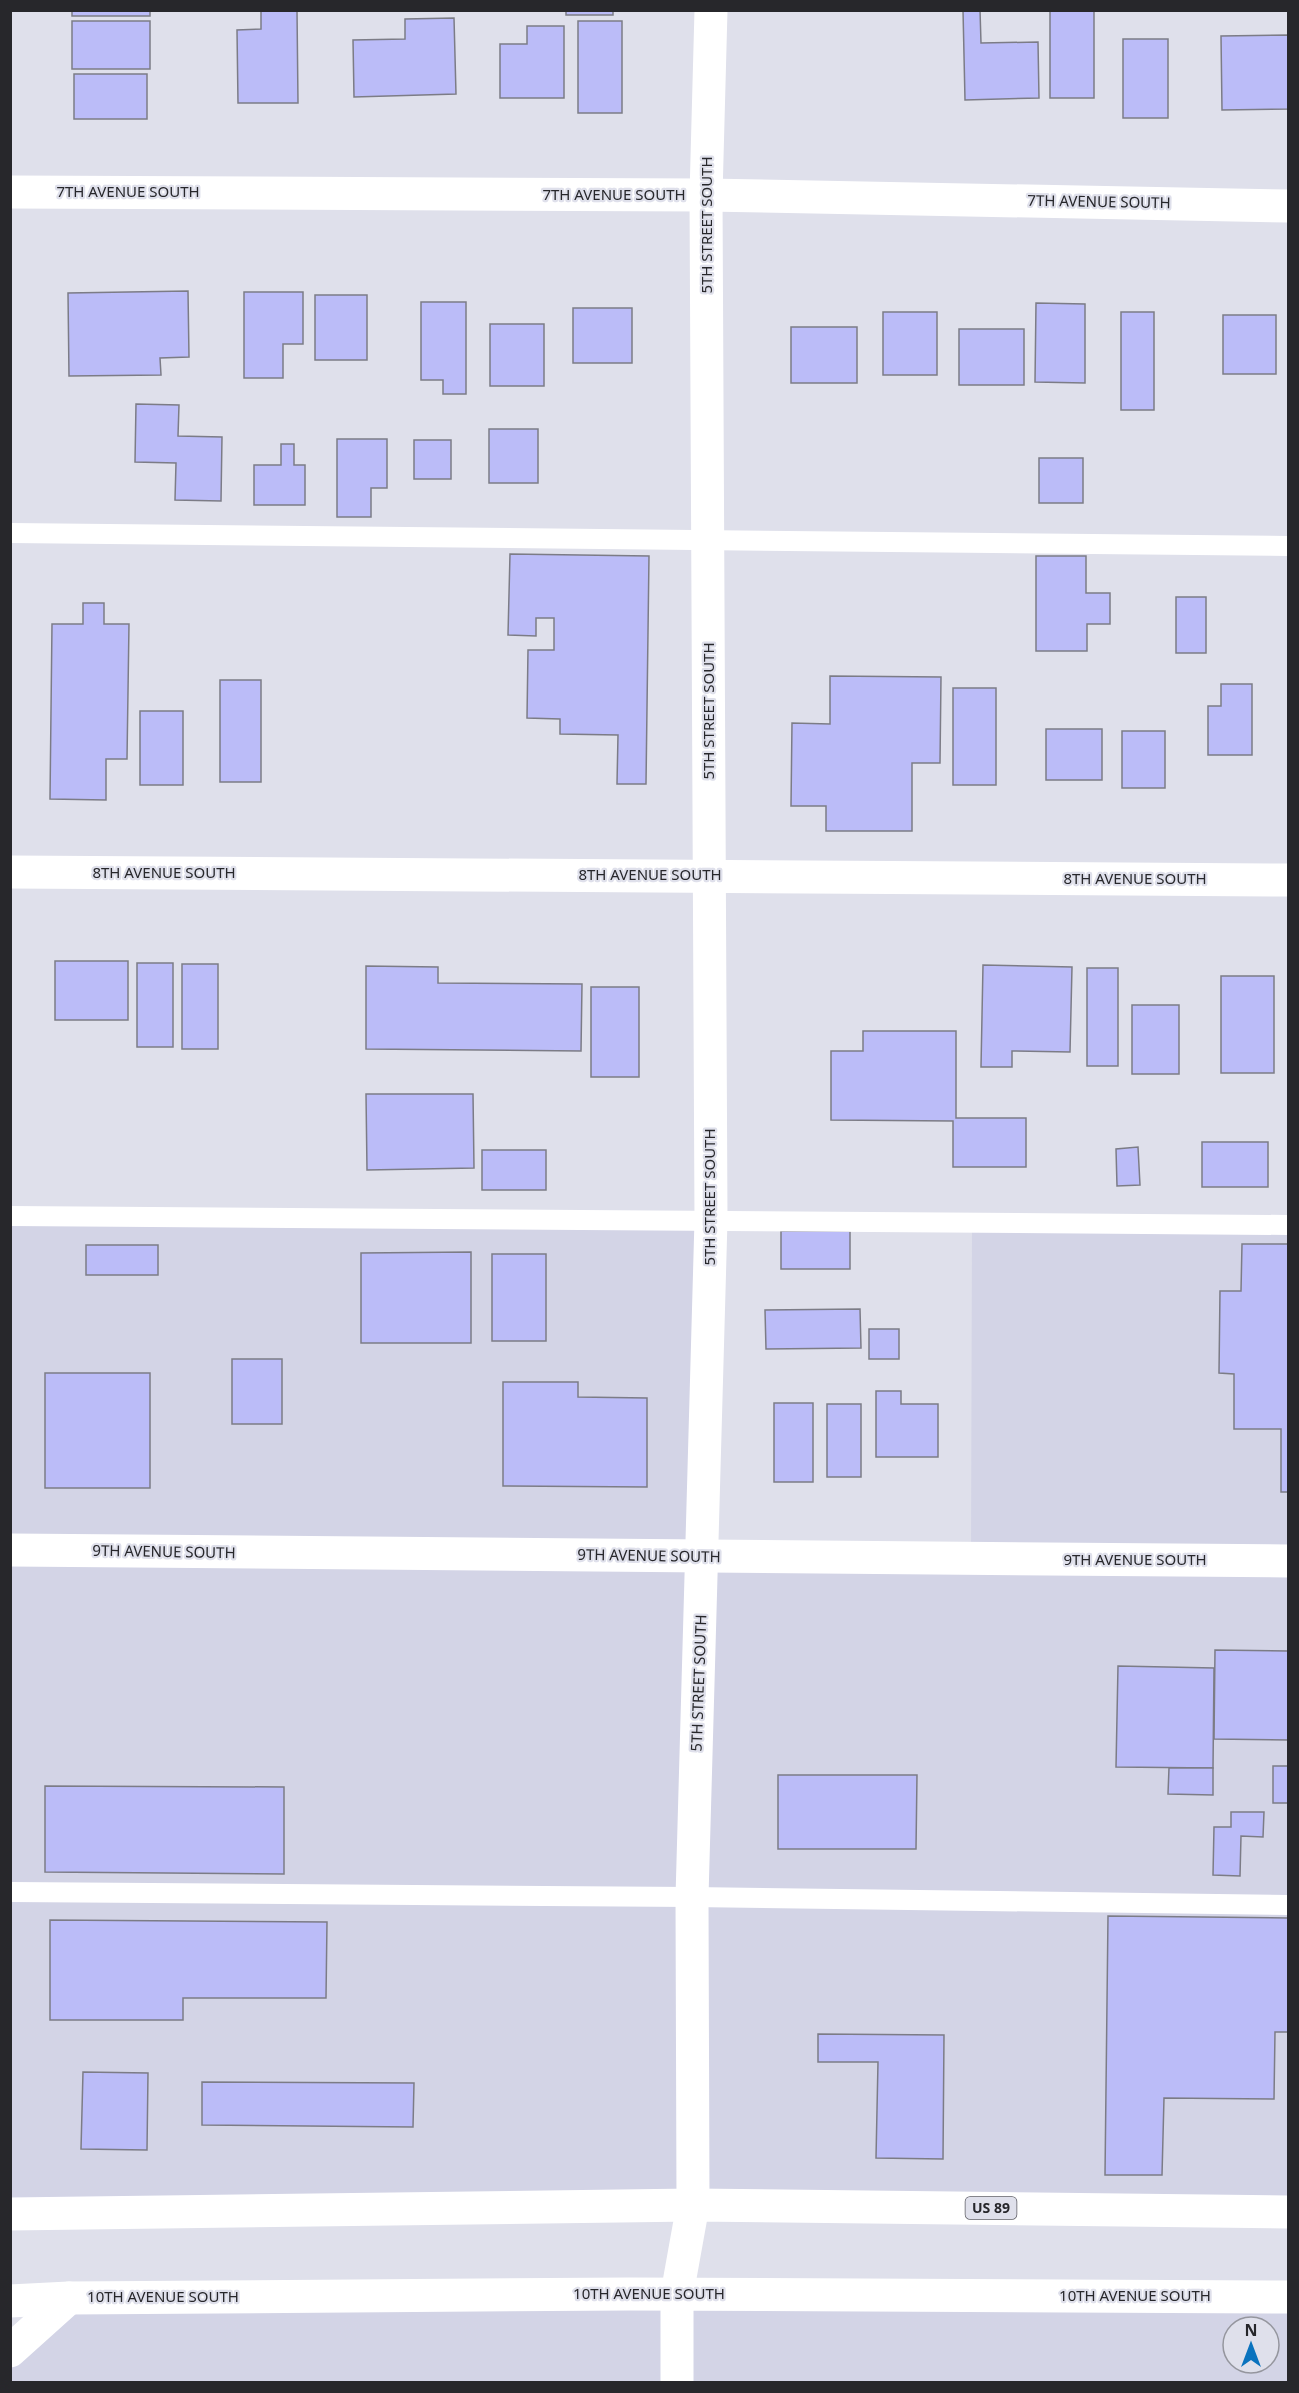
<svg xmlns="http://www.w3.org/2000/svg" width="1299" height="2393" font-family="'Noto Sans',sans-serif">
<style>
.built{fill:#d3d4e6;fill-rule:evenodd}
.building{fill:#bbbcf8;stroke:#7c7c86;stroke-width:1.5}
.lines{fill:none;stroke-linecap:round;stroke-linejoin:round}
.lane{stroke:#fff;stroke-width:20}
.street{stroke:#fff;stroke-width:33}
.secondary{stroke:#fff;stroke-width:33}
.primary{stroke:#fff;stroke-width:33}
.highway{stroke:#fff;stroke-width:33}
.labels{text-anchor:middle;stroke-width:4.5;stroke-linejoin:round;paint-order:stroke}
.shield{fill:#dfe0eb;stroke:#5e5e65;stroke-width:1.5}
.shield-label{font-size:14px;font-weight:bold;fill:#27272b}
.street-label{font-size:15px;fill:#27272b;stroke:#dfe0eb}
</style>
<rect width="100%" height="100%" fill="#dfe0eb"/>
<g class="built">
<polygon points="10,1216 711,1220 716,1557 971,1558 972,1222 1288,1225 1288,2212 11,2214"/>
<path d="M1288,2297v85h-1277v-31l58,-53zM1233,2327h36v36h-36z"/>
</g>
<g class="building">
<rect x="72" y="10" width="78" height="6"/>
<polygon points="261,10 297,10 298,103 238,103 237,30 261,29"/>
<rect x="566" y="10" width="47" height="5"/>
<polygon points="963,10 980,10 981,43 1038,42 1039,98 965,100"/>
<rect x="1050" y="10" width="44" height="88"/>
<polygon points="454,18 456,94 354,97 353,40 405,39 405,19"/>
<rect x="72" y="21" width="78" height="48"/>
<rect x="578" y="21" width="44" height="92"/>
<polygon points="527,26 564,26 564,98 500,98 500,44 527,44"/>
<polygon points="1288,35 1288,109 1222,110 1221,36"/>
<rect x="1123" y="39" width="45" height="79"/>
<rect x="74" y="74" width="73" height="45"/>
<polygon points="188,291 189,357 160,358 161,375 69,376 68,293"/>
<polygon points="244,292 303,292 303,344 283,344 283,378 244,378"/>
<rect x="315" y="295" width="52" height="65"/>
<polygon points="421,302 466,302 466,394 443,394 443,380 421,380"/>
<polygon points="1036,303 1085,304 1085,383 1035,382"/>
<rect x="573" y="308" width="59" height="55"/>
<rect x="883" y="312" width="54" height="63"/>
<rect x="1121" y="312" width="33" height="98"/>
<rect x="1223" y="315" width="53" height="59"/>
<rect x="490" y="324" width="54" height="62"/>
<rect x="791" y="327" width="66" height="56"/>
<rect x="959" y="329" width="65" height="56"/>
<polygon points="136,404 179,405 178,436 222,437 221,501 175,500 176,463 135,462"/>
<rect x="489" y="429" width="49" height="54"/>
<polygon points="337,439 387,439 387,488 371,488 371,517 337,517"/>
<rect x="414" y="440" width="37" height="39"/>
<polygon points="281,444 294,444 294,465 305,465 305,505 254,505 254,465 281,465"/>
<rect x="1039" y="458" width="44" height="45"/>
<polygon points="510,554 649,556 646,784 617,784 618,735 560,734 560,719 527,718 528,650 554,650 554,618 536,618 536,636 508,635"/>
<polygon points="1036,556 1086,556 1086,593 1110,593 1110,624 1087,624 1087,651 1036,651"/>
<rect x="1176" y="597" width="30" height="56"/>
<polygon points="83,603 104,603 104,624 129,624 127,759 106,759 106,800 50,799 52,624 83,624"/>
<polygon points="830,676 941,677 940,763 912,763 912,831 826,831 826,806 791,806 792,723 830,724"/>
<rect x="220" y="680" width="41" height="102"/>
<polygon points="1221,684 1252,684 1252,755 1208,755 1208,706 1221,706"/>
<rect x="953" y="688" width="43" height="97"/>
<rect x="140" y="711" width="43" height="74"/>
<rect x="1046" y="729" width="56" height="51"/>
<rect x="1122" y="731" width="43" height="57"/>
<rect x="55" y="961" width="73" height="59"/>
<rect x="137" y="963" width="36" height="84"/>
<rect x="182" y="964" width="36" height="85"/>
<polygon points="983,965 1072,967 1070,1052 1012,1051 1012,1067 981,1067"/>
<polygon points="366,966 438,967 438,983 582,984 581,1051 366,1049"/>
<rect x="1087" y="968" width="31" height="98"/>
<rect x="1221" y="976" width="53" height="97"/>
<rect x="591" y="987" width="48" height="90"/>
<rect x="1132" y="1005" width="47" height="69"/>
<polygon points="863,1031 956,1031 956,1118 1026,1118 1026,1167 953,1167 953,1121 831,1120 831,1051 863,1051"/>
<polygon points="366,1094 473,1094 474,1168 367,1170"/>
<rect x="1202" y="1142" width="66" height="45"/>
<polygon points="1138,1147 1140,1185 1117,1186 1116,1149"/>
<rect x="482" y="1150" width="64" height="40"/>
<rect x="781" y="1231" width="69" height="38"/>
<polygon points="1242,1244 1288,1244 1288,1492 1281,1492 1281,1429 1234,1429 1234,1374 1219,1373 1220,1291 1241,1291"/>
<rect x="86" y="1245" width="72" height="30"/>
<polygon points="471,1252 471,1343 361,1343 361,1253"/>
<rect x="492" y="1254" width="54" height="87"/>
<polygon points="860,1309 861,1348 766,1349 765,1310"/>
<rect x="869" y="1329" width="30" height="30"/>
<rect x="232" y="1359" width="50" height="65"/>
<rect x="45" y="1373" width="105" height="115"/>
<polygon points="503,1382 578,1382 578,1397 647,1398 647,1487 503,1486"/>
<polygon points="876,1391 901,1391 901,1404 938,1404 938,1457 876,1457"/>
<rect x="774" y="1403" width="39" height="79"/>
<rect x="827" y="1404" width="34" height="73"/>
<polygon points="1215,1650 1288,1651 1288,1740 1214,1739"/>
<polygon points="1118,1666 1214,1668 1213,1768 1116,1767"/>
<rect x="1273" y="1766" width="15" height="37"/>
<polygon points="1169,1768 1213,1768 1213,1795 1168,1794"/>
<polygon points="778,1775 917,1775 916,1849 778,1849"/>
<polygon points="45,1786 284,1787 284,1874 45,1872"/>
<polygon points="1231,1812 1264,1812 1263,1837 1241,1836 1240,1876 1213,1875 1214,1827 1231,1827"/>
<polygon points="1108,1916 1288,1918 1288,2032 1275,2032 1274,2099 1164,2098 1162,2175 1105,2175"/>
<polygon points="50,1920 327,1922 326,1998 183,1998 183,2020 50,2020"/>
<polygon points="818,2034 944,2035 943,2159 876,2158 878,2062 818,2062"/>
<polygon points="83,2072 148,2073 147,2150 81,2149"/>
<polygon points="202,2082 414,2083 413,2127 202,2125"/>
</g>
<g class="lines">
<g class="lane">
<polyline points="10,533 1288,546"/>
<polyline points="10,1216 1288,1225"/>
<polyline points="10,1892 692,1897 1288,1905"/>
</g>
<g class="street">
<polyline points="10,192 706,195 1288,206"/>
<polyline points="10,872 1288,880"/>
<polyline points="10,1550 1288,1561"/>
<polyline points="677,2294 677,2382"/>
</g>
<polyline class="secondary" points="10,2351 69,2298"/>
<polyline class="primary" points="677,2294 693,2205 692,1897 711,1220 706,195 711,10"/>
<g class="highway">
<polyline points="10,2214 693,2205 1288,2212"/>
<polyline points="10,2301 69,2298 629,2294 1288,2297"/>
</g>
</g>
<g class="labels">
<rect class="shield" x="965.5" y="2197" width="51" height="22" rx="4.5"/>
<g class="shield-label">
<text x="991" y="2213">US 89</text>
</g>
<g class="street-label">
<text x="128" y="197">7TH AVENUE SOUTH</text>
<text x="614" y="200">7TH AVENUE SOUTH</text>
<text transform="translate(1099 202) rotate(1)" y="5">7TH AVENUE SOUTH</text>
<text transform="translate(707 225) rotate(-90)" y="5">5TH STREET SOUTH</text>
<text transform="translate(709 711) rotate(-90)" y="5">5TH STREET SOUTH</text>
<text x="164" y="878">8TH AVENUE SOUTH</text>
<text x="650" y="880">8TH AVENUE SOUTH</text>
<text x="1135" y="884">8TH AVENUE SOUTH</text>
<text transform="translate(710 1197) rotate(-90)" y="5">5TH STREET SOUTH</text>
<text transform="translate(164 1552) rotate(1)" y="5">9TH AVENUE SOUTH</text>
<text transform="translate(649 1556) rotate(1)" y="5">9TH AVENUE SOUTH</text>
<text x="1135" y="1565">9TH AVENUE SOUTH</text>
<text transform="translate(699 1683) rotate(-88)" y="5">5TH STREET SOUTH</text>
<text x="649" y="2299">10TH AVENUE SOUTH</text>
<text x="1135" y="2301">10TH AVENUE SOUTH</text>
<text x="163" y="2302">10TH AVENUE SOUTH</text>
</g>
</g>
<rect width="1299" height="2393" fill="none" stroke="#27272b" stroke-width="24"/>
<g transform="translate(1251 2345)"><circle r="28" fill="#dfe0eb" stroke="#95969e" stroke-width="1.5"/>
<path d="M0-4.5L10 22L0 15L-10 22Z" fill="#0a73be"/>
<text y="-9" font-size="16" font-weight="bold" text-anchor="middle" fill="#27272b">N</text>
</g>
</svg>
